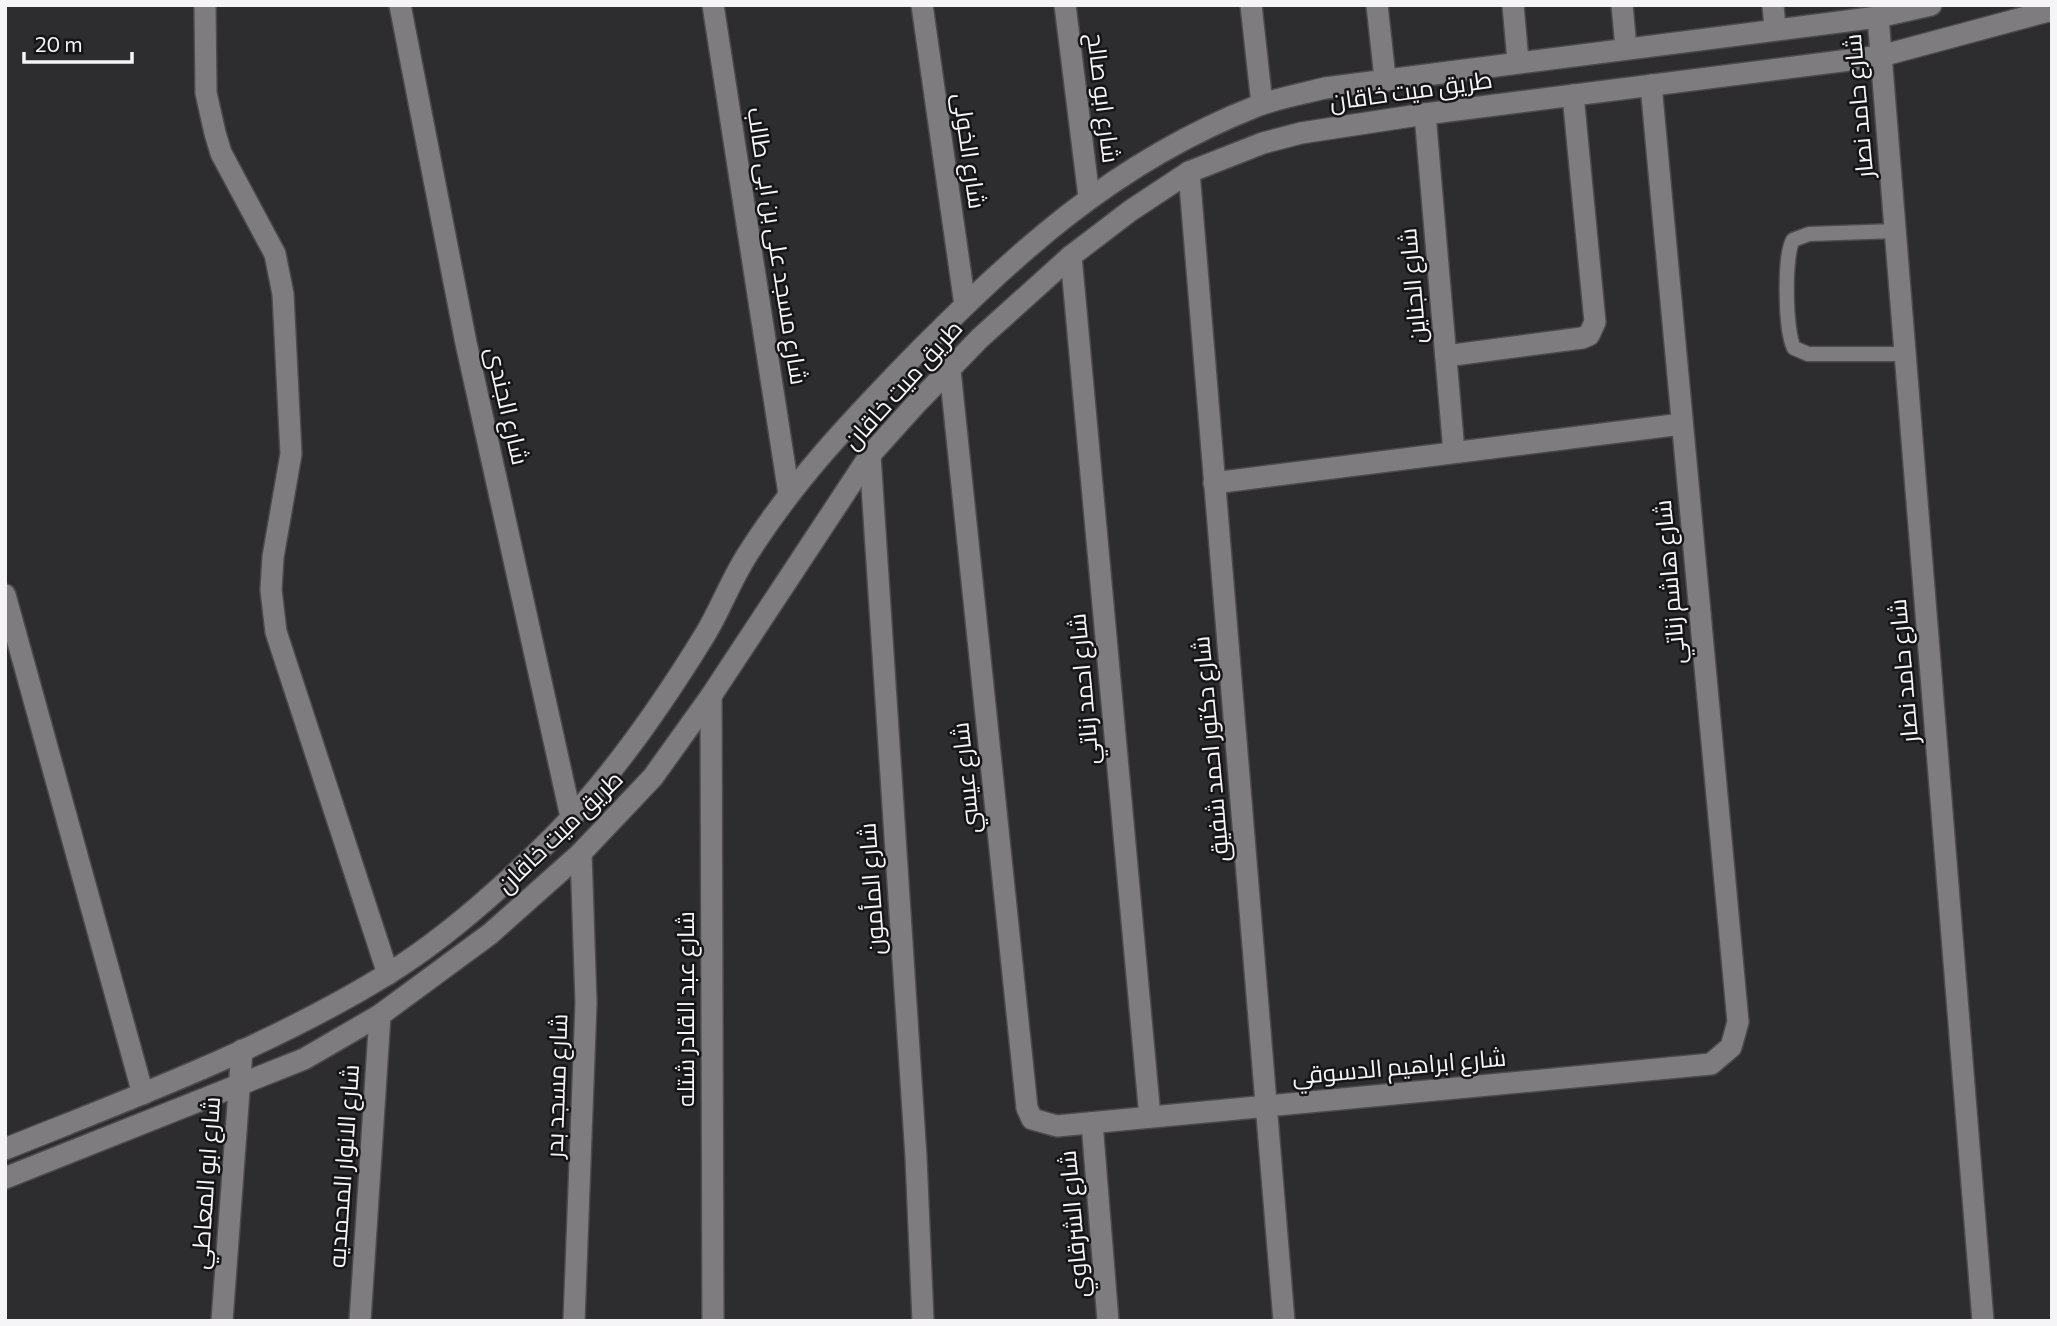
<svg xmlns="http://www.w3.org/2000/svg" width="2057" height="1326" font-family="Commissioner,Cairo,sans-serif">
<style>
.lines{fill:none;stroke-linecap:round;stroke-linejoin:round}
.lane-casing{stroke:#4c4a4d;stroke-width:17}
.street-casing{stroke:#4c4a4d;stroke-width:24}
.lane{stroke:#7e7c7f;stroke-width:14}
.street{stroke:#7e7c7f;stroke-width:21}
.labels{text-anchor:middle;stroke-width:5;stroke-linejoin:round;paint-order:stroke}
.street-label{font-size:24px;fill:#f5f4f6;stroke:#151516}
</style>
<rect width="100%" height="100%" fill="#2d2c2f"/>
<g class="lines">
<g class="lane-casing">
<path id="lane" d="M1896,231l-87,3 -16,6c-9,15 -8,91 1,108l14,6h97"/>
</g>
<g class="street-casing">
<g id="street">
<polyline points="205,5 206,93 215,133 221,153 275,254 283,294 291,454 273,557 271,590 276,632 388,974"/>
<polyline points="400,5 466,343 571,817"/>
<polyline points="713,5 789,494"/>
<polyline points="922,5 965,305"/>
<polyline points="1065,5 1089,197"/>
<polyline points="1251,5 1262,104"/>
<polyline points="1377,5 1385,78"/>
<polyline points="1513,5 1518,61"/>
<polyline points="1622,5 1626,47"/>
<polyline points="1773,5 1775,28"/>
<polyline points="1878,17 1983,1321"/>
<polyline points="1425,114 1454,452"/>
<polyline points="1189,172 1284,1321"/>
<polyline points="1071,256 1150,1117"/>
<polyline points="1446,356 1582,338 1589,335 1595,322 1573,95"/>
<polyline points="950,370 1027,1108 1032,1119 1057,1126 1711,1064 1731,1047 1738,1022 1651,85"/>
<polyline points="870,455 916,1157 923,1321"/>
<polyline points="1214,483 1682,424"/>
<polyline points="5,595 143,1094"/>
<polyline points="711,696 713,1321"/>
<polyline points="1092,1123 1108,1321"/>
<path d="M5,1149c129,-52 262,-101 381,-174 61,-37 118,-89 168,-139 59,-60 108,-131 152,-203 16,-27 27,-58 45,-84 44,-69 100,-128 157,-187 108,-109 204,-199 349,-256 21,-8 45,-12 68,-18l553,-71 53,-12"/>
<polyline points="5,1178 304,1059 380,1015 490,934 581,853 653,777 711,696 870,455 915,405 980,338 1071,256 1130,211 1189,172 1263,143 1301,133 1425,114 1881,56 2052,10"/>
<polyline points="222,1321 242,1050"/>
<polyline points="360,1321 380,1015"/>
<polyline points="574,1321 586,1003 581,853"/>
</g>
</g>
<use href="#lane" class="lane"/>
<use href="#street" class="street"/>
</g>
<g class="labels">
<g class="street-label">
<text transform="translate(1411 91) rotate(-8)" y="8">طريق ميت خاقان</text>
<text transform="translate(1103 98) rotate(83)" y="8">شارع ابو صالح</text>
<text transform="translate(1859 106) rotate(-95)" y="8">شارع حامد نصار</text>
<text transform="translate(969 151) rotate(82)" y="8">شارع الخولى</text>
<text transform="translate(777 246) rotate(81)" y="8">شارع مسجد على بن ابى طالب</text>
<text transform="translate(1413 286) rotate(-95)" y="8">شارع الجناين</text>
<text transform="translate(903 385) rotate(-48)" y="8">طريق ميت خاقان</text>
<text transform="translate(507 406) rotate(77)" y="8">شارع الجندى</text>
<text transform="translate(1670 582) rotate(-95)" y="8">شارع هاشم زناتي</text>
<text transform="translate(1904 671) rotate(-95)" y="8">شارع حامد نصار</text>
<text transform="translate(1084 689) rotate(-95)" y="8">شارع احمد زناتي</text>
<text transform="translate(1211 749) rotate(-95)" y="8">شارع دكتور احمد شفيق</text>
<text transform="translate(966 778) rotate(-96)" y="8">شارع عيسي</text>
<text transform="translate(560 832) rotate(-44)" y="8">طريق ميت خاقان</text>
<text transform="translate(872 889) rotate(-94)" y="8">شارع المأمون</text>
<text transform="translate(686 1009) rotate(-90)" y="8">شارع عبد القادر شتله</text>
<text transform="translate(1399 1067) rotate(-5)" y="8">شارع ابراهيم الدسوقي</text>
<text transform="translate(557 1086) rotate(-88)" y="8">شارع مسجد بدر</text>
<text transform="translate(344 1166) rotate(-86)" y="8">شارع الانوار المحمديه</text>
<text transform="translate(206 1183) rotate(-86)" y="8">شارع ابو المعاطي</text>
<text transform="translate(1074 1224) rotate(-95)" y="8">شارع الشرقاوي</text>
</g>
</g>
<rect width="2057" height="1326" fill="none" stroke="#f5f4f6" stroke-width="14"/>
<path d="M24 52v10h108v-10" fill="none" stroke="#f5f4f6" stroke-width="3.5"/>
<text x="35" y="52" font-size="21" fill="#f5f4f6" stroke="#151516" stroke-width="5" paint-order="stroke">20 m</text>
</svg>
